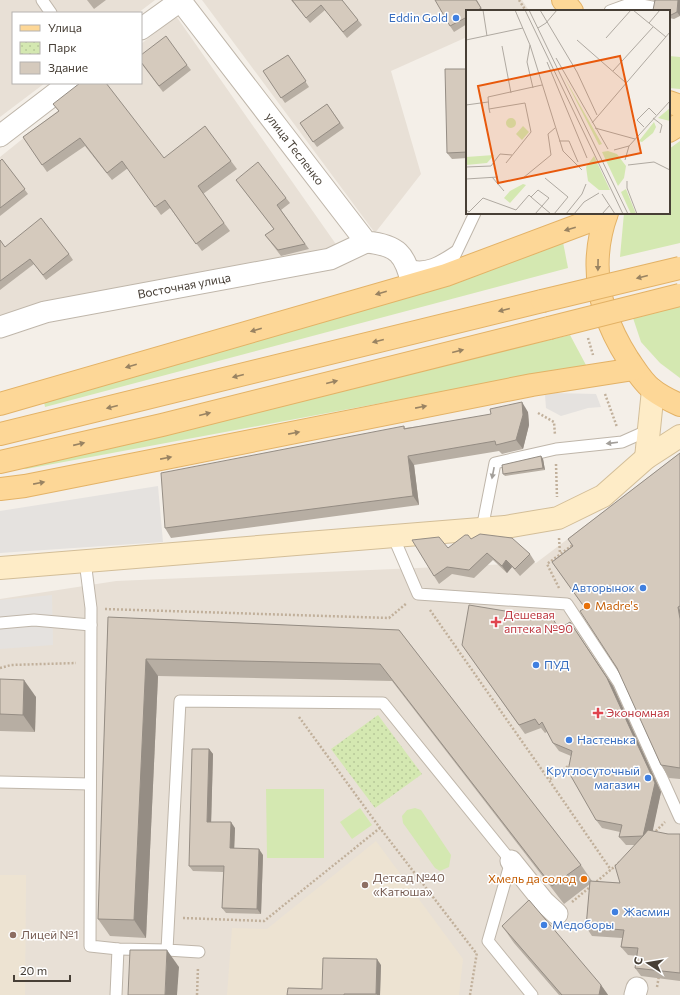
<svg xmlns="http://www.w3.org/2000/svg" width="680" height="995" font-family="Commissioner,sans-serif">
<style>
.residential{fill:#e8e0d6}
.education{fill:#ede3d2}
.green{fill:#d4e8b1}
.park{fill:url(#park-dots)}
.parking{fill:#e5e2df}
.lines{fill:none;stroke-linecap:round;stroke-linejoin:round}
.lane-casing{stroke:#bfb6aa;stroke-width:13}
.street-casing{stroke:#bfb6aa;stroke-width:23}
.secondary-casing{stroke:#d3be98;stroke-width:24}
.primary-casing{stroke:#e3b266;stroke-width:24}
.path{stroke:#c1b09b;stroke-width:2.5;stroke-dasharray:2 2;stroke-linecap:butt}
.lane{stroke:#fff;stroke-width:11}
.street{stroke:#fff;stroke-width:21}
.secondary{stroke:#feecc7;stroke-width:22}
.primary{stroke:#fdd797;stroke-width:22}
.primary-bridge-casing{stroke:#e3b266;stroke-width:24;stroke-linecap:butt}
.primary-bridge{stroke:#fdd797;stroke-width:22}
.wall{fill:#b7aea3}
.shaded-wall{fill:#958d84}
.building{fill:#d5cabd;stroke:#958d84}
.oneway{fill:#998362}
.oneway2{fill:#a39f9a}
.shop-dot{fill:#3f7fe0;stroke:#fff;stroke-width:1.5}
.food-dot{fill:#e8710a;stroke:#fff;stroke-width:1.5}
.health-dot{fill:#e0444e;stroke:#fff;stroke-width:1.5}
.education-dot{fill:#8d6e63;stroke:#fff;stroke-width:1.5}
.labels{text-anchor:middle;stroke-width:3;stroke-linejoin:round;paint-order:stroke}
.shop-label{font-size:12px;fill:#366cbe;stroke:#fff;text-anchor:start}
.street-label{font-size:12px;fill:#473f36;stroke:#fff}
.food-label{font-size:12px;fill:#c56008;stroke:#fff;text-anchor:start}
.health-label{font-size:12px;fill:#be3a42;stroke:#fff;text-anchor:start}
.education-label{font-size:12px;fill:#785e54;stroke:#fff;text-anchor:start}
.inset-road{fill:none;stroke:#afa9a1;stroke-width:1}
.view{fill:#e8590c;fill-opacity:0.15;stroke:#e8590c;stroke-width:2}
.inset-edge{fill:none;stroke:#473f36;stroke-width:2}
</style>
<defs>
<pattern id="park-dots" width="8" height="8" patternUnits="userSpaceOnUse"><rect width="8" height="8" fill="#d4e8b1"/><path d="M2 2h.1M6 6h.1" fill="none" stroke="#b7c899" stroke-width="1.8" stroke-linecap="round"/></pattern>
</defs>
<rect width="100%" height="100%" fill="#f4efe8"/>
<g class="residential">
<polygon points="0,0 155,0 138,13 13,13 13,83 45,83 0,117"/>
<polygon points="202,0 522,0 528,9 524,11 467,11 467,37 391,71 421,174 375,233"/>
<polygon points="176,16 340,250 0,325 0,157 92,83 141,83 141,44"/>
<polygon points="680,454 680,995 0,995 0,599 116,581 536,563"/>
</g>
<g class="education">
<polygon points="376,841 463,959 459,995 227,995 232,928 267,929"/>
<polygon points="0,875 26,875 25,995 0,995"/>
</g>
<g class="green">
<polygon points="669,56 680,57 680,89 669,88"/>
<polygon points="680,141 680,243 620,257 624,213 669,213 669,149"/>
<polygon points="563,242 568,268 45,407 44,402"/>
<polygon points="680,306 680,378 660,363 641,342 633,318"/>
<polygon points="570,335 586,365 26,469 17,467"/>
<polygon points="266,789 324,789 324,858 267,858"/>
<polygon points="360,808 372,825 352,839 340,822"/>
<polygon points="415,808 421,810 451,855 449,867 440,871 435,868 403,823 402,816 407,810"/>
</g>
<polygon class="park" points="378,715 422,774 375,808 331,749"/>
<g class="parking">
<polygon points="554,393 596,394 601,407 588,408 561,416 546,408 545,395"/>
<polygon points="158,486 163,542 0,553 0,511"/>
<polygon points="52,595 53,645 0,649 0,600"/>
</g>
<g class="lines">
<g class="lane-casing">
<g id="lane">
<polyline points="42,0 51,13"/>
<polyline points="610,11 632,3 652,7"/>
<path d="M408,265c18,6 32,-3 47,-13"/>
<polyline points="446,274 475,213"/>
<polyline points="482,529 495,463 556,449 622,442 649,430"/>
<polyline points="393,536 418,594 567,604 619,683 680,818"/>
<polyline points="85,561 91,608 90,946 118,949 167,950"/>
<polyline points="0,623 34,620 91,625"/>
<polyline points="0,782 90,784"/>
<polyline points="199,952 167,950 180,701 383,703 511,861 488,941 532,995"/>
<polyline points="116,995 118,949"/>
</g>
</g>
<g class="street-casing">
<g id="street">
<path id="s1" d="M180,0l186,242c32,3 39,12 46,42"/>
<polyline points="141,29 180,1"/>
<polyline points="0,136 69,83"/>
<path id="s2" d="M0,327l45,-15 285,-53 36,-17"/>
<polyline points="511,861 544,902 557,914"/>
<polyline points="635,995 637,988"/>
</g>
</g>
<g class="secondary-casing">
<g id="secondary">
<polyline points="646,458 653,390"/>
<polyline points="0,568 505,527 558,518 603,496 646,458 680,436"/>
</g>
</g>
<g class="primary-casing">
<g id="primary">
<polyline points="563,0 572,11"/>
<polyline points="669,102 680,106"/>
<polyline points="669,131 680,124"/>
<path d="M607,213c-19,52 -8,101 21,146 7,10 15,24 25,31 8,6 18,11 27,15"/>
<polyline points="0,404 446,275 606,215"/>
<polyline points="0,434 542,301"/>
<polyline points="0,462 162,425 549,328"/>
<polyline points="0,489 25,486 532,385 634,369"/>
</g>
</g>
<g class="path">
<polyline points="519,0 526,11"/>
<polyline points="588,338 593,355"/>
<polyline points="605,394 617,427"/>
<polyline points="538,413 554,422 555,435"/>
<polyline points="556,464 557,497"/>
<polyline points="559,538 560,554"/>
<polyline points="559,588 547,564 574,544"/>
<polyline points="105,609 389,618 407,603"/>
<polyline points="430,610 549,780"/>
<polyline points="0,668 11,665 76,663"/>
<polyline points="299,717 380,828 476,953"/>
<polyline points="571,764 549,780 611,870"/>
<polyline points="653,834 665,822"/>
<polyline points="572,902 620,862"/>
<polyline points="183,918 264,921 380,828"/>
<polyline points="657,987 659,976"/>
<polyline points="197,995 198,967"/>
<polyline points="470,995 477,952"/>
</g>
<use href="#lane" class="lane"/>
<use href="#street" class="street"/>
<use href="#secondary" class="secondary"/>
<use href="#primary" class="primary"/>
<g class="primary-bridge-casing">
<g id="primary-bridge">
<polyline points="542,301 680,268"/>
<polyline points="549,328 680,295"/>
</g>
</g>
<use href="#primary-bridge" class="primary-bridge"/>
</g>
<g class="wall">
<polygon points="87,0 106,0 94,9"/>
<polygon points="291,0 342,0 362,25 347,38 325,10 310,23"/>
<polygon points="477,0 483,11 467,11 467,24 454,32 450,26"/>
<polygon points="651,0 680,0 680,16 674,19 669,18 669,11 655,1"/>
<polygon points="288,55 309,87 285,103 263,71"/>
<polygon points="141,63 187,65 191,70 163,92"/>
<polygon points="467,69 467,158 452,159 447,153"/>
<polygon points="53,104 164,158 231,161 237,169 203,194 230,231 202,251 170,208 161,215 128,168 112,180 85,146 47,172 23,137 59,111"/>
<polygon points="327,104 344,128 317,147 300,123"/>
<polygon points="2,159 28,194 0,216 0,161"/>
<polygon points="236,180 286,198 290,203 281,210 309,249 281,256 265,235 274,229"/>
<polygon points="0,240 5,247 69,254 73,260 46,280 34,264 0,290"/>
<polygon points="528,412 529,425 523,449 502,454 499,451 414,465 419,505 171,538 165,528 404,426 405,428"/>
<polygon points="680,453 680,779 669,778 661,765 617,668 585,608 552,562 572,546 568,539"/>
<polygon points="541,456 543,459 545,470 505,476 503,474"/>
<polygon points="471,539 530,554 535,562 520,576 512,567 507,573 493,560 474,578 452,574 439,584 434,576 448,548"/>
<polygon points="108,617 399,630 581,865 592,881 620,883 635,845 626,845 619,837 620,832 602,828 596,820 571,756 559,751 553,743 547,732 545,733 541,728 525,734 462,645 560,629 570,622 613,686 661,792 652,831 668,834 680,834 680,981 641,976 635,968 637,956 628,955 621,947 622,938 592,936 586,927 590,884 564,904 392,681 158,676 146,938 110,936 98,919"/>
<polygon points="0,679 36,697 35,732 0,731"/>
<polygon points="209,749 213,754 211,822 235,828 234,848 263,855 261,914 226,913 222,908 223,872 193,871 189,866"/>
<polygon points="502,926 601,985 608,995 559,995 514,943"/>
<polygon points="381,965 380,995 287,995 322,989"/>
</g>
<g class="shaded-wall">
<polygon points="678,0 680,0 680,16 677,12"/>
<polygon points="522,402 528,412 529,425 523,449 516,440"/>
<polygon points="408,456 414,465 419,505 413,496"/>
<polygon points="541,456 543,459 545,470 543,468"/>
<polygon points="506,560 512,567 507,573 502,566"/>
<polygon points="678,607 680,610 680,619"/>
<polygon points="570,622 613,686 661,792 650,844 643,836"/>
<polygon points="146,659 158,676 146,938 134,920"/>
<polygon points="24,680 36,697 35,732 23,715"/>
<polygon points="209,749 213,754 211,827 207,822"/>
<polygon points="231,822 235,828 234,854 230,848"/>
<polygon points="259,849 263,855 261,914 257,909"/>
<polygon points="167,950 179,967 177,995 165,995"/>
<polygon points="377,959 381,965 380,995 377,995 376,994"/>
<polygon points="601,985 608,995 599,995"/>
</g>
<g class="building">
<polygon points="292,0 342,0 358,20 343,32 321,5 306,18"/>
<polygon points="435,0 476,0 481,8 477,11 467,11 467,17 450,26"/>
<polygon points="655,0 678,0 677,12 671,15 669,15 669,11 654,11 653,10"/>
<polygon points="166,36 187,65 159,86 141,62 141,55"/>
<polygon points="288,55 306,81 281,98 263,71"/>
<polygon points="445,69 467,69 467,152 447,153"/>
<polygon points="80,83 106,83 164,158 205,126 231,161 198,186 224,223 196,244 165,200 155,207 122,161 107,173 80,138 42,165 23,137 59,111 53,104"/>
<polygon points="327,104 340,123 313,142 300,123"/>
<polygon points="2,159 25,189 0,208 0,161"/>
<polygon points="258,162 286,198 277,205 305,244 278,250 265,235 274,229 236,180"/>
<polygon points="41,218 69,254 43,275 30,259 0,281 0,240 5,247"/>
<polygon points="522,402 523,415 516,440 496,445 495,441 408,456 413,496 165,528 161,473 404,426 404,429 491,414 490,409"/>
<polygon points="680,453 680,606 678,607 680,619 680,768 661,765 617,668 580,611 585,608 552,562 573,546 568,539"/>
<polygon points="541,456 543,468 503,474 502,465"/>
<polygon points="480,534 512,538 530,554 515,569 506,560 502,566 487,553 469,570 447,567 434,576 412,540 439,537 448,548 465,535 468,535 471,539"/>
<polygon points="469,605 553,619 559,629 570,622 607,678 655,783 643,836 648,830 668,834 680,834 680,973 635,968 638,948 621,947 624,930 586,927 590,881 620,883 615,866 643,836 619,837 622,825 596,820 568,771 572,751 553,743 542,722 539,725 535,719 519,725 462,645"/>
<polygon points="108,617 399,630 581,865 552,886 380,664 146,659 134,920 98,919"/>
<polygon points="0,679 24,680 23,715 0,714"/>
<polygon points="192,749 209,749 207,822 231,822 230,848 259,849 257,909 222,908 224,866 189,866"/>
<polygon points="529,900 601,985 599,995 562,995 502,926"/>
<polygon points="130,950 167,950 165,995 128,995"/>
<polygon points="323,958 377,959 376,994 344,994 344,995 287,995 288,988 322,989"/>
</g>
<defs><path id="oneway-solid" d="M-6-.8H1V-3.2L6.5 0L1 3.2V.8H-6Z"/></defs>
<g class="oneway">
<use href="#oneway-solid" transform="translate(570 229) rotate(164)"/>
<use href="#oneway-solid" transform="translate(598 265) rotate(91)"/>
<use href="#oneway-solid" transform="translate(642 277) rotate(166)"/>
<use href="#oneway-solid" transform="translate(381 293) rotate(164)"/>
<use href="#oneway-solid" transform="translate(504 310) rotate(166)"/>
<use href="#oneway-solid" transform="translate(256 330) rotate(164)"/>
<use href="#oneway-solid" transform="translate(378 341) rotate(166)"/>
<use href="#oneway-solid" transform="translate(458 351) rotate(-14)"/>
<use href="#oneway-solid" transform="translate(131 366) rotate(164)"/>
<use href="#oneway-solid" transform="translate(238 376) rotate(166)"/>
<use href="#oneway-solid" transform="translate(332 382) rotate(-14)"/>
<use href="#oneway-solid" transform="translate(112 407) rotate(166)"/>
<use href="#oneway-solid" transform="translate(421 407) rotate(-11)"/>
<use href="#oneway-solid" transform="translate(205 414) rotate(-14)"/>
<use href="#oneway-solid" transform="translate(294 433) rotate(-11)"/>
<use href="#oneway-solid" transform="translate(79 444) rotate(-13)"/>
<use href="#oneway-solid" transform="translate(166 458) rotate(-11)"/>
<use href="#oneway-solid" transform="translate(39 483) rotate(-11)"/>
</g>
<g class="oneway2">
<use href="#oneway-solid" transform="translate(612 443) rotate(173)"/>
<use href="#oneway-solid" transform="translate(493 473) rotate(101)"/>
</g>
<g class="shop-dot">
<circle cx="456" cy="18" r="4"/>
<circle cx="643" cy="588" r="4"/>
<circle cx="536" cy="665" r="4"/>
<circle cx="569" cy="740" r="4"/>
<circle cx="648" cy="778" r="4"/>
<circle cx="615" cy="912" r="4"/>
<circle cx="544" cy="925" r="4"/>
</g>
<g class="food-dot">
<circle cx="587" cy="606" r="4"/>
<circle cx="584" cy="879" r="4"/>
</g>
<g class="health-dot">
<path d="M494 616h4v4h4v4h-4v4h-4v-4h-4v-4h4z"/>
<path d="M596 707h4v4h4v4h-4v4h-4v-4h-4v-4h4z"/>
</g>
<g class="education-dot">
<circle cx="365" cy="885" r="4"/>
<circle cx="13" cy="935" r="4"/>
</g>
<g class="labels">
<g class="shop-label">
<text x="448" y="22" text-anchor="end">Eddin Gold</text>
<text x="635" y="592" text-anchor="end">Авторынок</text>
<text x="544" y="669">ПУД</text>
<text x="577" y="744">Настенька</text>
<text x="640" y="775" text-anchor="end">Круглосуточный<tspan x="640" dy="14">магазин</tspan></text>
<text x="623" y="916">Жасмин</text>
<text x="552" y="929">Медоборы</text>
</g>
<g class="street-label">
<text dy="4" stroke="none"><textPath href="#s1" startOffset="188">улица Тесленко</textPath></text>
<text dy="4" stroke="none"><textPath href="#s2" startOffset="189">Восточная улица</textPath></text>
</g>
<g class="food-label">
<text x="595" y="610">Madre's</text>
<text x="576" y="883" text-anchor="end">Хмель да солод</text>
</g>
<g class="health-label">
<text x="504" y="619">Дешевая<tspan x="504" dy="14">аптека №90</tspan></text>
<text x="606" y="717">Экономная</text>
</g>
<g class="education-label">
<text x="373" y="882">Детсад №40<tspan x="373" dy="14">«Катюша»</tspan></text>
<text x="21" y="939">Лицей №1</text>
</g>
</g>
<g transform="translate(466 10)">
<rect width="204" height="204" fill="#f4efe8"/>
<path d="M97,65l39,69 -3,1zM40 113a5 5 0 1 1 10 0a5 5 0 1 1-10 0ZM142,141l9,3 9,12 -2,12 -6,8 -16,-34zM128,146l16,34h-11l-11,-9 -2,-14zM160,179l10,25h-5l-10,-22z" fill="#d4e8b1"/>
<path d="M204,98v13l-12,-3zM188,112l2,5 -3,6 -11,9 -3,-1zM57,174l3,1 -16,18 -6,-5 6,-7z" fill="#d4e8b1"/>
<path d="M57,116l6,6 -7,8 -6,-6zM28,145l-7,8 -21,2v-8z" fill="#d4e8b1"/>
<path class="inset-road" d="M17,0l4,26M49,0l15,35 33,106 19,19M59,0l98,204M63,0l99,204M74,0l37,62 20,43M167,0l33,27M183,13l11,-13M72,18l8,-5 11,-13M140,28l25,-28M0,30l57,-12M111,30l48,42M64,35l-3,17 6,26M36,36l9,47M90,48l52,91M81,52l40,96M147,61l40,-44M0,95l22,-3M23,99l-1,-12 54,-12M24,103l-1,-4 36,-6 6,29 -25,31M187,108l9,7 -2,8M126,113l78,-91M178,117l-7,-7 12,-12 7,7M129,118l40,11M93,131h10l9,21M148,140l15,-4M159,150l4,-14 41,-45M162,155l26,-3 16,8M0,157l25,-1 9,-12 12,1M26,167l12,14M57,168l28,-23 -3,-21 7,-6M79,168l23,19 -14,17M0,169l32,-2M161,171v7l10,26M136,184l13,20M65,187l20,17M0,200l3,2 14,-14 33,12 13,-15 2,2 7,-7 11,8 -14,16M100,204l16,-20 4,-10M108,204l10,-12 15,-9M136,204l8,-9"/>
<path class="view" d="M154,46l21,97 -143,30 -20,-97z"/>
<rect width="204" height="204" class="inset-edge"/>
</g>
<rect x="12" y="12" width="130" height="72" fill="#ffffff" stroke="#b5b2af"/>
<rect x="20" y="25" width="20" height="6" fill="#fdd797" stroke="#b5b2af"/>
<text x="48" y="32" font-size="12" fill="#473f36">Улица</text>
<rect x="20" y="42" width="20" height="12" fill="url(#park-dots)" stroke="#b5b2af"/>
<text x="48" y="52" font-size="12" fill="#473f36">Парк</text>
<rect x="20" y="62" width="20" height="12" fill="#d5cabd" stroke="#b5b2af"/>
<text x="48" y="72" font-size="12" fill="#473f36">Здание</text>
<g transform="translate(648 963) rotate(282)" stroke="#ffffff" stroke-width="3" paint-order="stroke">
<path d="M0-3L7 15L0 10L-7 15Z" fill="#473f36"/>
<text y="-6" font-size="11" font-weight="bold" text-anchor="middle" fill="#473f36">С</text>
</g>
<path d="M14 975v6h56v-6" fill="none" stroke="#473f36" stroke-width="2"/>
<text x="20" y="975" font-size="12" fill="#473f36" stroke="#ffffff" stroke-width="3" paint-order="stroke">20 m</text>
</svg>
